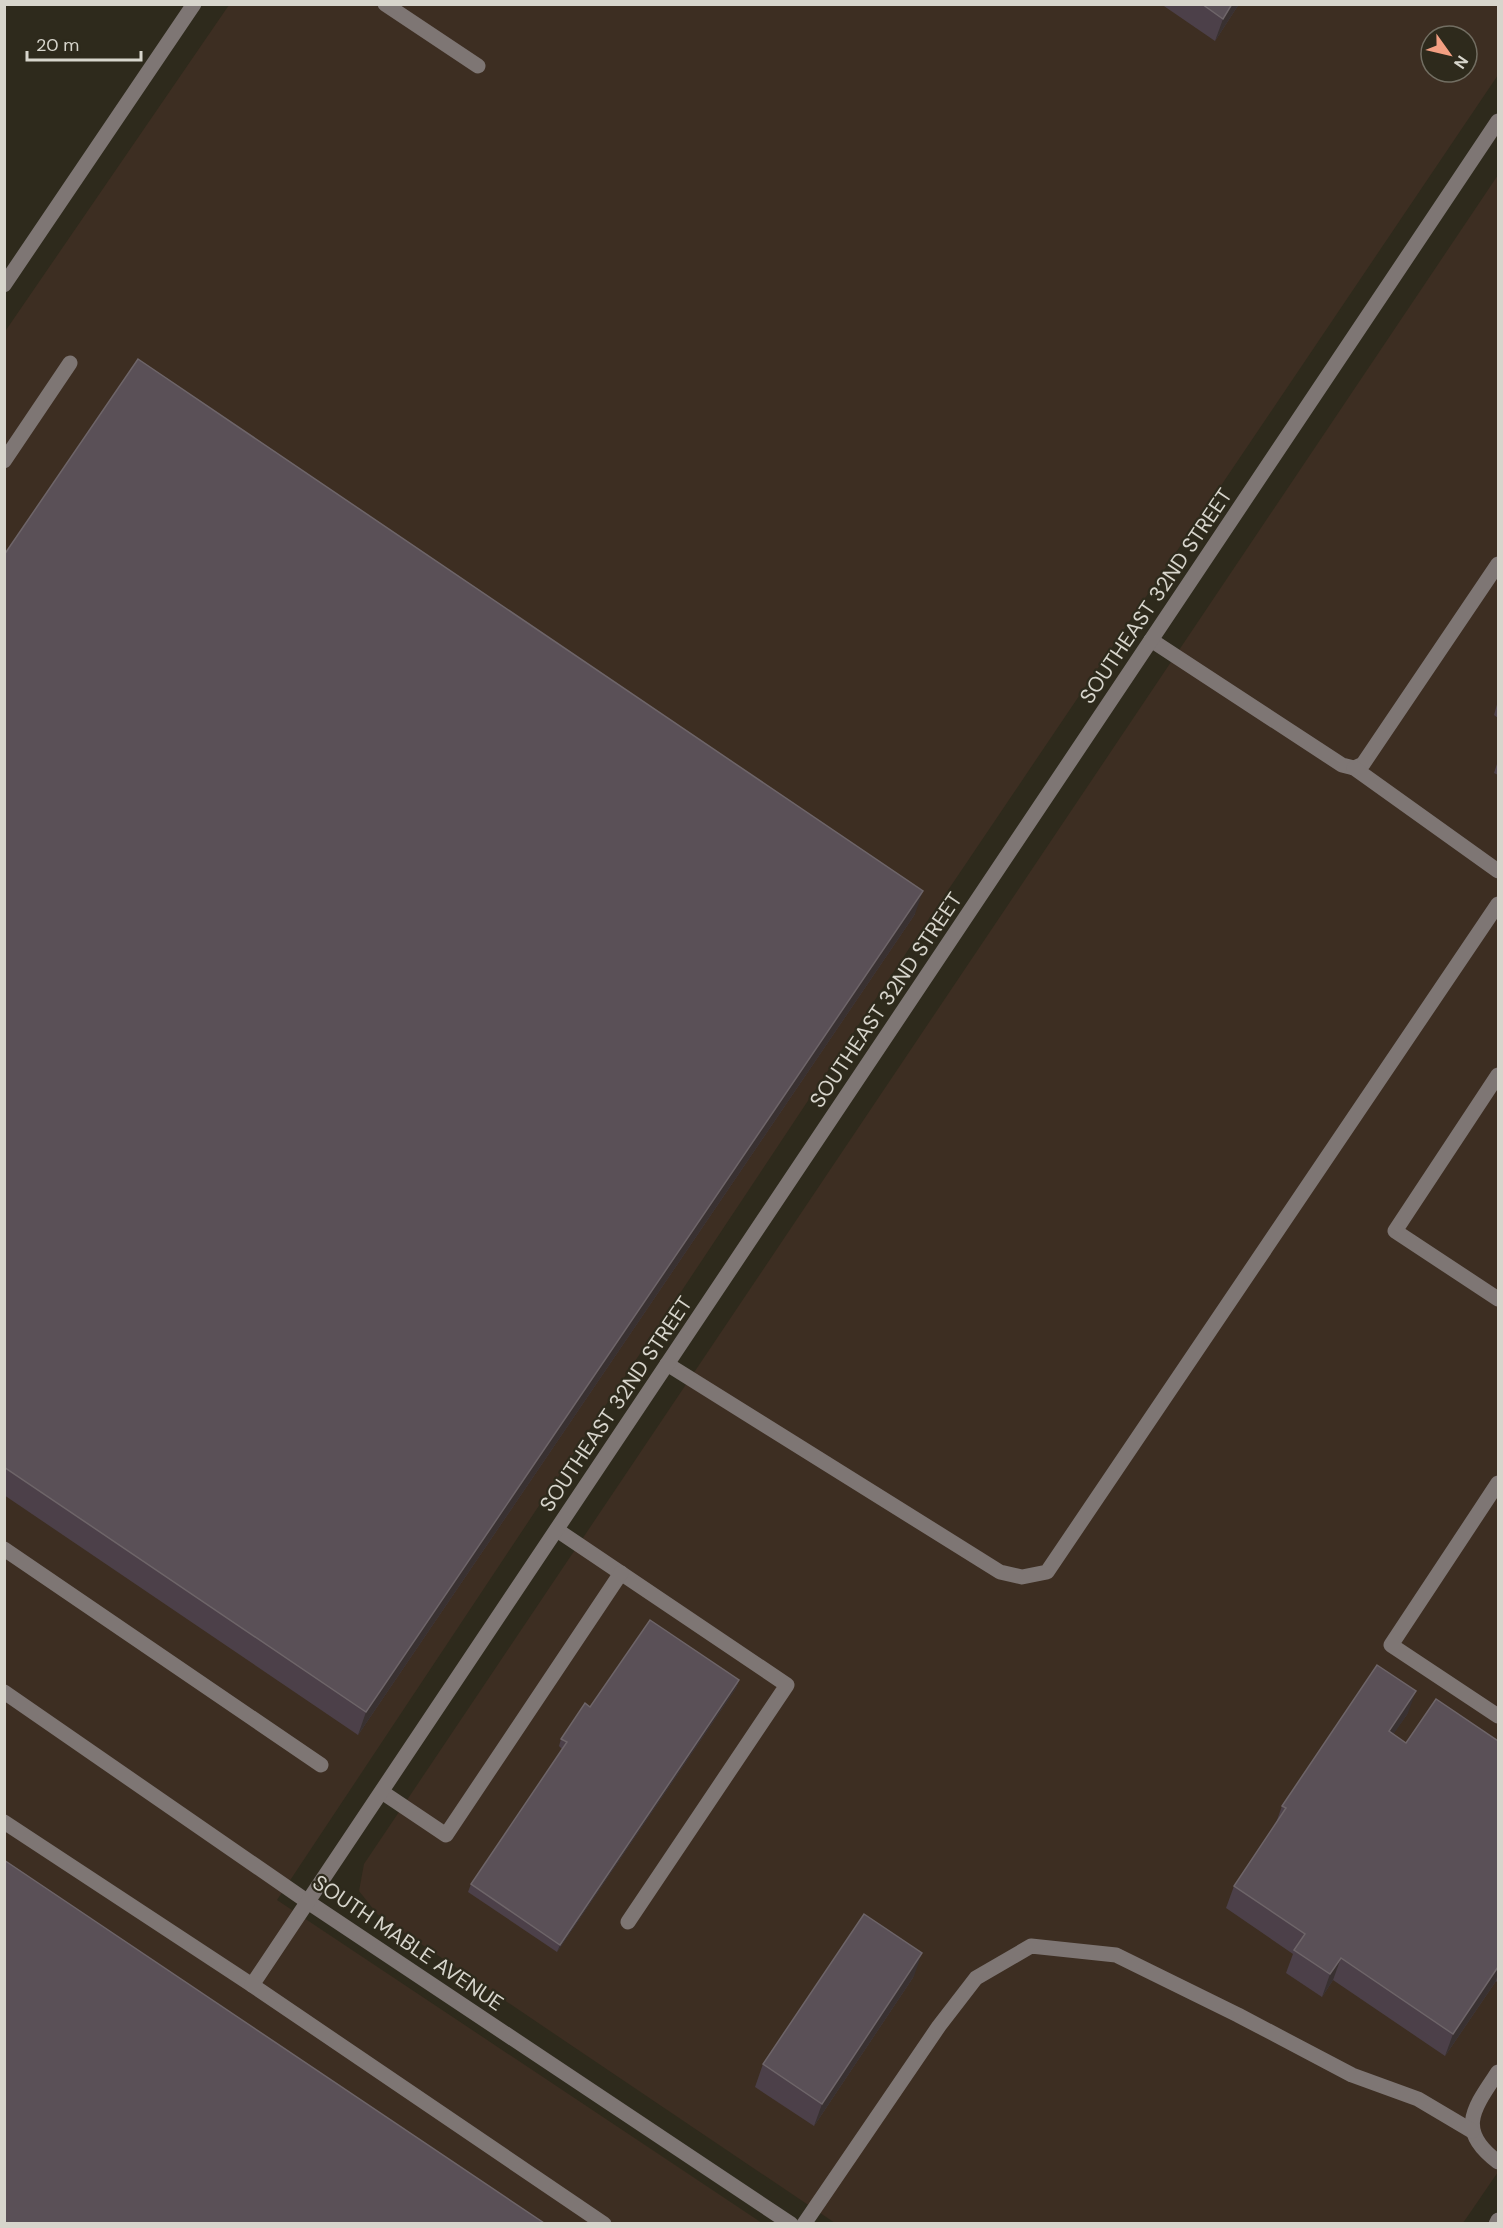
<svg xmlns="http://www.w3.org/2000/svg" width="1503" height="2228" font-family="'DM Sans',sans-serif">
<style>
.industrial{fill:#3d2e22;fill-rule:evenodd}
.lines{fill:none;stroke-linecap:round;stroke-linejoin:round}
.minor{stroke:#7e7674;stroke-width:15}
.wall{fill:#4c4049}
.shaded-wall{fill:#393131}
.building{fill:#5a5057;stroke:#6e6569;stroke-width:1.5}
.labels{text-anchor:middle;stroke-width:4.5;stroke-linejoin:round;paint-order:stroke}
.street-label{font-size:21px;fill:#d7d5cc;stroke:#2e2a1c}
</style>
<rect width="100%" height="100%" fill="#2e2a1c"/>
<g class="industrial">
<path d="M229,5h1269v70l-562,833 -659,992 485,323 -757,1 -1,-1891zM1431,36h36v36h-36z"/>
<polygon points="1498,175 1498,2172 1463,2223 835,2223 378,1915 359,1891 364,1864"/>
</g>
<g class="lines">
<g class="minor">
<polyline points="385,4 478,66"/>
<polyline points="4,285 194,4"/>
<polyline points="4,461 70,363"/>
<polyline points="1151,640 1342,765 1354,768 1363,764 1498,564"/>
<polyline points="1354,768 1498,871"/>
<polyline points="1498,1075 1395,1231 1498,1299"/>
<polyline points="667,1364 1000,1572 1022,1577 1047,1572 1498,904"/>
<polyline points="1498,1483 1391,1645 1498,1716"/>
<polyline points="557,1530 787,1685 628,1922"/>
<polyline points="4,1549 321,1765"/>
<polyline points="4,1692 308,1902 791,2224"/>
<polyline points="382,1792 446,1835 621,1573"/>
<polyline points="4,1822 252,1985"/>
<path d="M1498,2072c-24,36 -43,58 0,90"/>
<polyline points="604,2224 252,1985 1498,121"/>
<polyline points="804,2224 939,2026 976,1978 1031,1946 1116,1955 1238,2015 1352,2075 1418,2099 1472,2131"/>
<polyline points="1496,2224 1498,2220"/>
</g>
</g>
<g class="wall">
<polygon points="1161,4 1239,4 1215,41"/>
<polygon points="4,555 915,914 358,1735 4,1495"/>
<polygon points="1498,701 1498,718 1494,715"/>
<polygon points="1498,761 1498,775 1494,773"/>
<polygon points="739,1680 736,1688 557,1952 468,1892 471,1884 562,1749 559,1746 561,1739"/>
<polygon points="1408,1713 1393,1734 1406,1743 1498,1741 1498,1983 1496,1981 1445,2056 1333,1980 1322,1997 1286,1973 1293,1954 1226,1908 1234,1886 1276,1823 1282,1806"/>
<polygon points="914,1976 814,2126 755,2087 763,2064"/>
</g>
<g class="shaded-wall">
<polygon points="1232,4 1239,4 1215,41 1223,19"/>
<polygon points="923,891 915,914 358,1735 366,1712"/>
<polygon points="739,1680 736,1688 557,1952 560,1945"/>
<polygon points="1416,1691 1408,1713 1380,1754 1389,1731"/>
<polygon points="922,1953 914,1976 814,2126 822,2104"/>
<polygon points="1341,1958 1333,1980 1322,1997 1330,1974"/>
<polygon points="1498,1967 1498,1973 1496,1981 1445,2056 1453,2034"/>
</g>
<g class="building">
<polygon points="1202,4 1232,4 1223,19"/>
<polygon points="138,359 923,891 366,1712 4,1467 4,555"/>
<polygon points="650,1620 739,1680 560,1945 471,1884 567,1742 561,1739 585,1703 590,1707"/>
<polygon points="1377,1665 1416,1691 1389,1731 1406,1743 1436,1699 1498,1741 1498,1967 1453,2034 1341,1958 1330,1974 1294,1950 1305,1934 1234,1886 1286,1808 1282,1806"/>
<polygon points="4,1860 544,2223 4,2223"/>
<polygon points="864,1914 922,1953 822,2104 763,2064"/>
</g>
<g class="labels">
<g class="street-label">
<text transform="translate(1156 596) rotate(-56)" y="7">SOUTHEAST 32ND STREET</text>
<text transform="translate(886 1000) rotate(-56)" y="7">SOUTHEAST 32ND STREET</text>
<text transform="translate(616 1404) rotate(-56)" y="7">SOUTHEAST 32ND STREET</text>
<text transform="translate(408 1943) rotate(34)" y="7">SOUTH MABLE AVENUE</text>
</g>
</g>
<rect width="1503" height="2228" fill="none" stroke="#d7d5cc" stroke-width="12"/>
<g transform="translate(1449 54) rotate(124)"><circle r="28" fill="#2e2a1c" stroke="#726e62" stroke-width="1.5"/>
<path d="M0-4.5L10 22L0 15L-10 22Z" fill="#f39f82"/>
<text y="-9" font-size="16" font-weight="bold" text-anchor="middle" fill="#d7d5cc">N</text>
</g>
<path d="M27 51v9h114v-9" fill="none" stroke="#d7d5cc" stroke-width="3"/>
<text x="36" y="51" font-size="18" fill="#d7d5cc" stroke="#2e2a1c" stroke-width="4.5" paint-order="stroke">20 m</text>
</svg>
